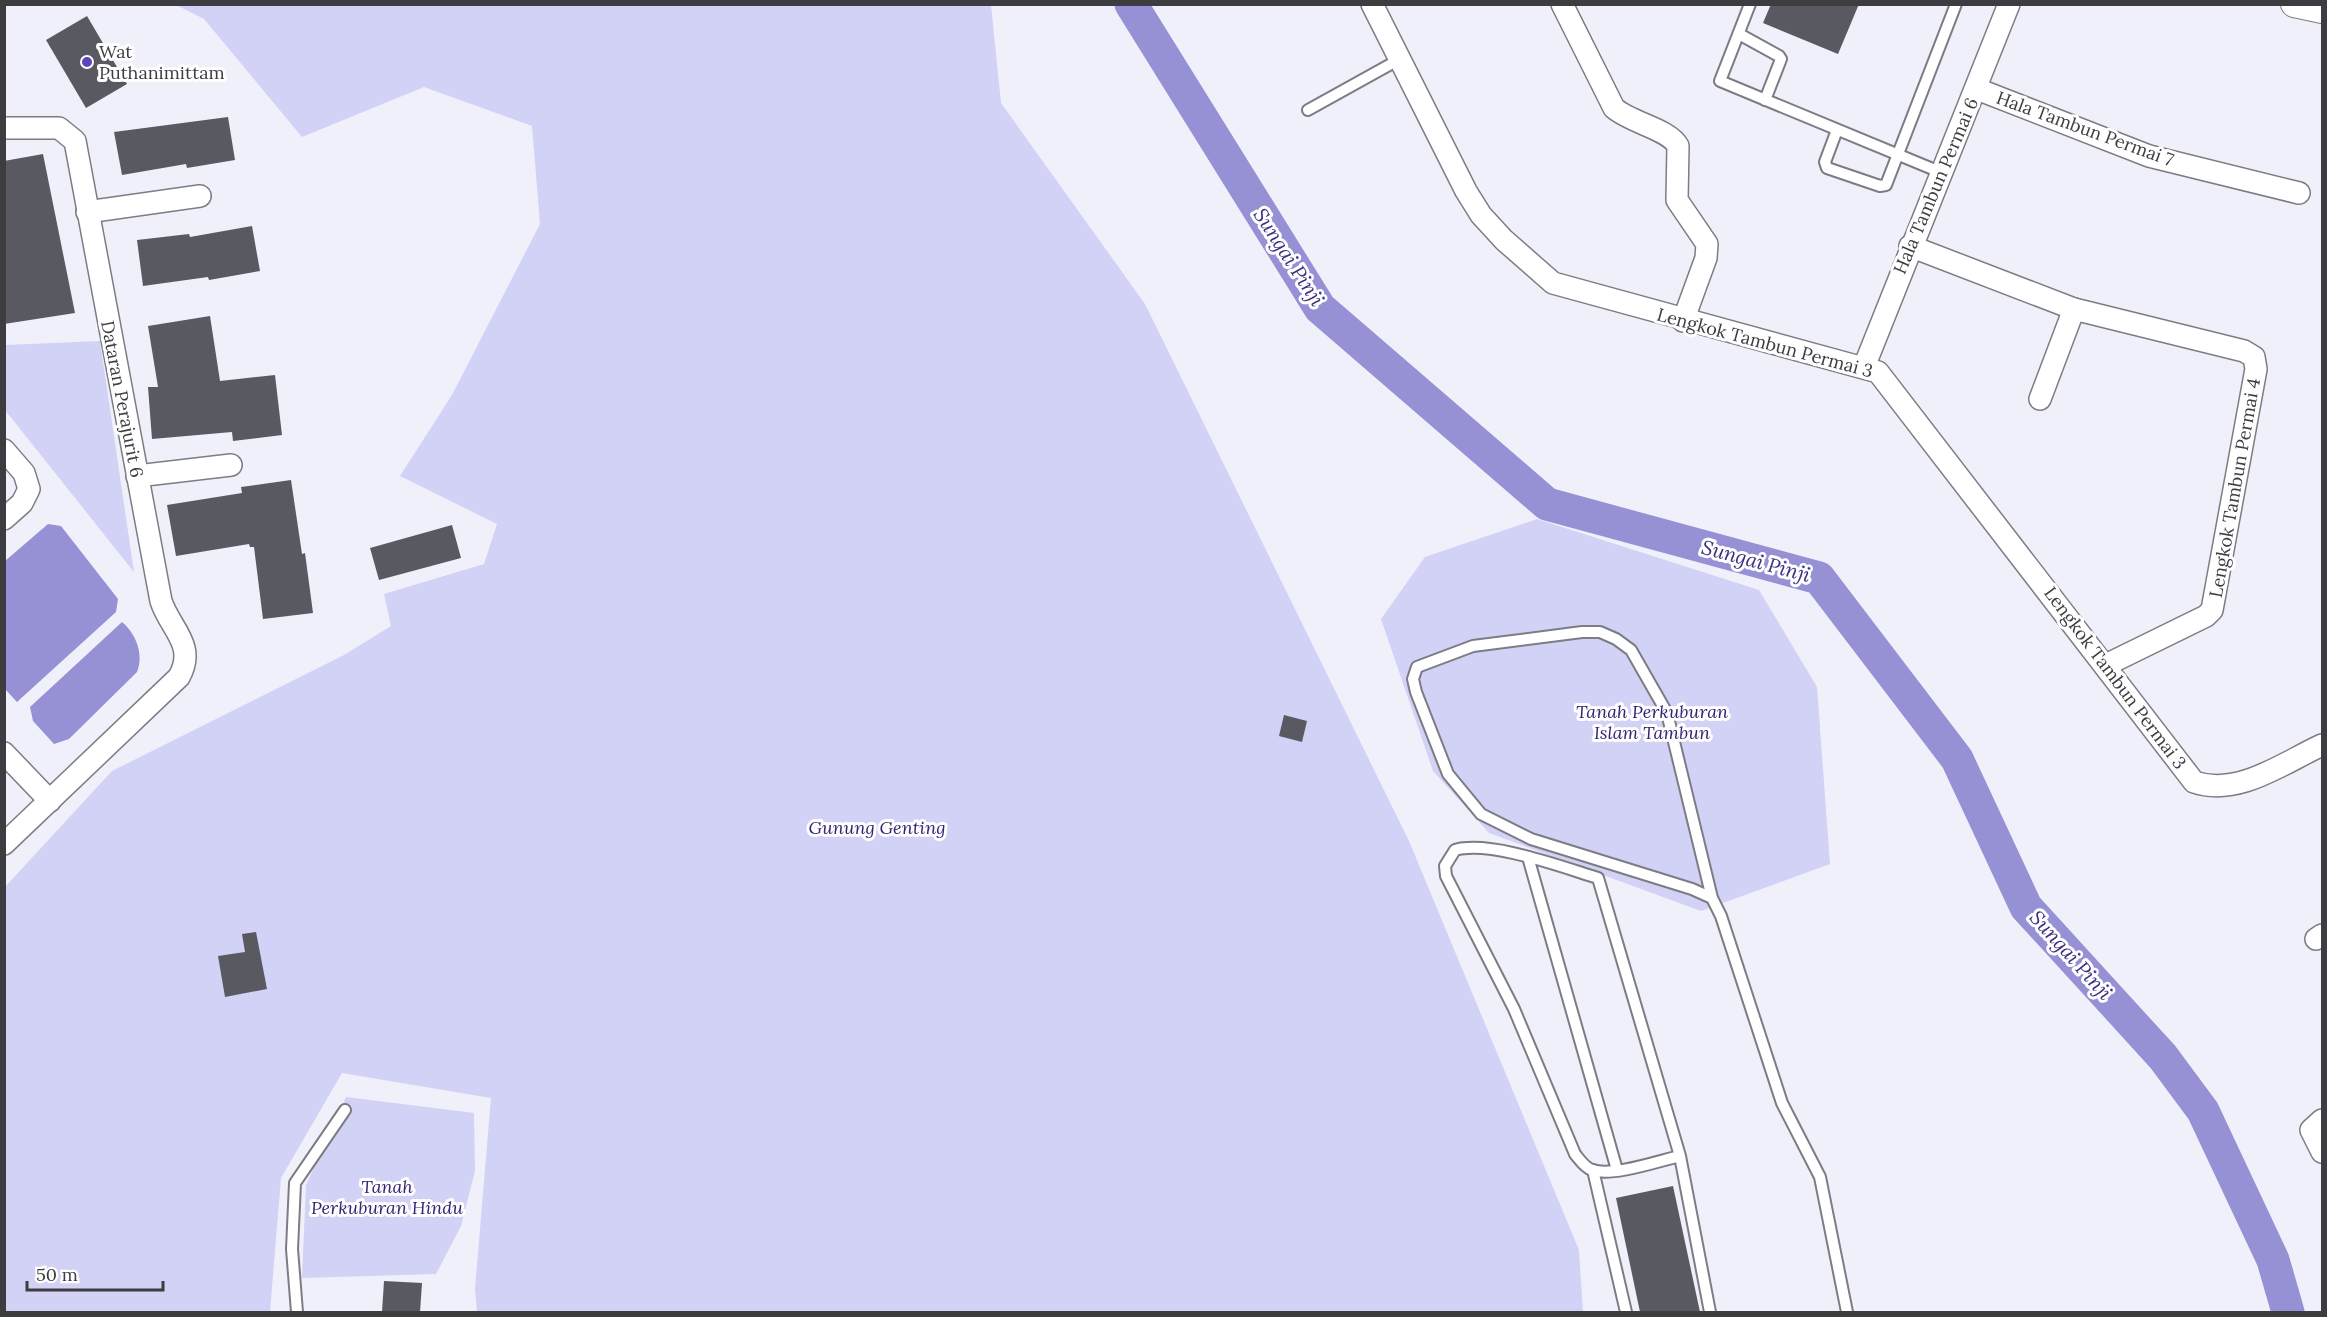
<svg xmlns="http://www.w3.org/2000/svg" width="2327" height="1317" font-family="Lora,serif">
<style>
.green{fill:#d2d1f6}
.water{fill:#9691d4}
.lines{fill:none;stroke-linecap:round;stroke-linejoin:round}
.river{stroke:#9691d4;stroke-width:33}
.building{fill:#595962}
.service-casing{stroke:#7c7c85;stroke-width:14}
.minor-casing{stroke:#7c7c85;stroke-width:24}
.tertiary-casing{stroke:#7c7c85;stroke-width:28}
.service{stroke:#fff;stroke-width:10}
.minor{stroke:#fff;stroke-width:21}
.tertiary{stroke:#fff;stroke-width:26}
.poi-dot{fill:#5c44bc;stroke:#fefefe;stroke-width:2}
.labels{text-anchor:middle;stroke-width:6;stroke-linejoin:round;paint-order:stroke}
.poi-label{font-size:18px;fill:#3c3c41;stroke:#fefefe;text-anchor:start}
.street-label{font-size:18px;fill:#3c3c41;stroke:#fefefe}
.park-label{font-size:18px;font-style:italic;fill:#342372;stroke:#fefefe}
.water-label{font-size:20px;font-style:italic;fill:#3d2f7e;stroke:#fefefe}
</style>
<rect width="100%" height="100%" fill="#f0f0fb"/>
<g class="green">
<polygon points="176,5 991,5 1001,103 1145,304 1409,841 1579,1250 1583,1312 477,1312 475,1289 491,1098 342,1073 281,1178 270,1312 5,1312 4,888 112,771 344,655 391,626 384,594 484,564 497,524 400,476 452,395 540,224 532,126 424,87 302,137 204,19"/>
<polygon points="100,341 134,572 5,410 5,345"/>
<polygon points="1537,519 1759,590 1817,687 1830,864 1701,911 1489,833 1433,771 1381,619 1425,557"/>
<polygon points="346,1097 474,1113 475,1171 461,1226 436,1274 302,1278 306,1185"/>
</g>
<g class="water">
<polygon points="48,524 61,526 118,599 116,612 17,702 5,689 5,561"/>
<path d="M122,622c14,12 22,32 15,50l-68,67 -15,5 -21,-23 -3,-14z"/>
</g>
<g class="lines">
<polyline class="river" points="1131,4 1320,308 1547,504 1819,578 1957,759 2026,907 2163,1057 2203,1111 2273,1260 2288,1312"/>
</g>
<g class="building">
<polygon points="1771,4 1859,4 1838,54 1763,23"/>
<polygon points="87,16 127,84 86,108 46,40"/>
<polygon points="228,117 235,160 187,168 186,164 122,175 114,132"/>
<polygon points="43,154 75,313 4,324 4,161"/>
<polygon points="252,226 260,271 209,280 208,277 143,286 137,240 189,234 190,237"/>
<polygon points="210,316 220,381 275,375 282,435 233,441 232,432 152,439 148,387 158,387 148,326"/>
<polygon points="291,480 302,554 305,553 313,613 263,619 254,547 250,547 249,544 176,556 167,505 242,493 241,487"/>
<polygon points="452,525 461,558 379,580 370,548"/>
<polygon points="1284,715 1307,721 1302,742 1279,736"/>
<polygon points="256,932 267,989 225,997 218,956 245,952 242,934"/>
<polygon points="1673,1186 1700,1312 1640,1312 1616,1198"/>
<polygon points="384,1281 422,1283 420,1312 382,1312"/>
</g>
<g class="lines">
<g class="service-casing">
<g id="service">
<polyline points="1750,4 1720,81 1940,172"/>
<polyline points="1739,34 1779,56 1781,59 1765,100"/>
<polyline points="1308,110 1400,59"/>
<polyline points="1837,130 1825,162 1827,168 1880,186 1886,185 1956,4"/>
<polyline points="1528,857 1617,1170"/>
<polyline points="1712,898 1667,713 1631,650 1616,639 1600,632 1582,632 1473,646 1417,667 1413,679 1416,692 1448,774 1481,814 1531,839 1692,889 1712,898 1721,916 1782,1103 1820,1177 1847,1312"/>
<path d="M1680,1156c-22,5 -67,21 -88,14 -8,-3 -12,-10 -17,-16l-61,-145 -68,-133 -1,-10 10,-16c35,-10 107,17 143,28l82,278 30,156"/>
<polyline points="1593,1170 1626,1312"/>
<polyline points="297,1312 292,1249 295,1183 345,1110"/>
</g>
</g>
<g class="minor-casing">
<g id="minor">
<path d="M1372,4l94,187 15,24 23,25 49,43 325,89 316,410c44,15 89,-19 128,-37"/>
<path d="M1562,4l52,104c17,15 55,21 64,38l-1,54 30,44 -1,14 -23,63"/>
<polyline points="1977,89 2149,156 2299,193"/>
<path d="M4,128h55l16,13 86,460c9,28 36,44 18,76l-175,167"/>
<polyline points="87,212 200,196"/>
<polyline points="1910,246 2074,309 2244,351 2254,357 2256,369 2212,610 2206,616 2106,665"/>
<polyline points="1864,367 2009,4"/>
<polyline points="2040,399 2074,309"/>
<polyline points="4,450 24,473 29,489 22,503 4,519"/>
<polyline points="137,476 231,465"/>
<polyline points="4,753 50,801"/>
<polyline points="2316,939 2322,935"/>
<polyline points="2322,1120 2311,1130 2322,1152"/>
</g>
</g>
<g class="tertiary-casing">
<polyline id="tertiary" points="2294,4 2322,10"/>
</g>
<use href="#service" class="service"/>
<use href="#minor" class="minor"/>
<use href="#tertiary" class="tertiary"/>
</g>
<circle class="poi-dot" cx="87" cy="62" r="6"/>
<g class="labels">
<g class="poi-label">
<text x="99" y="58">Wat<tspan x="99" dy="21">Puthanimittam</tspan></text>
</g>
<g class="street-label">
<text transform="translate(2085 129) rotate(20)" y="6">Hala Tambun Permai 7</text>
<text transform="translate(1936 186) rotate(-67)" y="6">Hala Tambun Permai 6</text>
<text transform="translate(1765 343) rotate(15)" y="6">Lengkok Tambun Permai 3</text>
<text transform="translate(122 399) rotate(79)" y="6">Dataran Perajurit 6</text>
<text transform="translate(2235 488) rotate(-80)" y="6">Lengkok Tambun Permai 4</text>
<text transform="translate(2115 678) rotate(53)" y="6">Lengkok Tambun Permai 3</text>
</g>
<g class="park-label">
<text x="1652" y="718">Tanah Perkuburan<tspan x="1652" dy="21">Islam Tambun</tspan></text>
<text x="877" y="834">Gunung Genting</text>
<text x="387" y="1193">Tanah<tspan x="387" dy="21">Perkuburan Hindu</tspan></text>
</g>
<g class="water-label">
<text transform="translate(1289 257) rotate(57)" y="7">Sungai Pinji</text>
<text transform="translate(1756 561) rotate(15)" y="7">Sungai Pinji</text>
<text transform="translate(2071 955) rotate(48)" y="7">Sungai Pinji</text>
</g>
</g>
<rect width="2327" height="1317" fill="none" stroke="#3c3c41" stroke-width="12"/>
<path d="M27 1281v9h136v-9" fill="none" stroke="#3c3c41" stroke-width="3"/>
<text x="36" y="1281" font-size="18" fill="#3c3c41" stroke="#fefefe" stroke-width="4.5" paint-order="stroke">50 m</text>
</svg>
